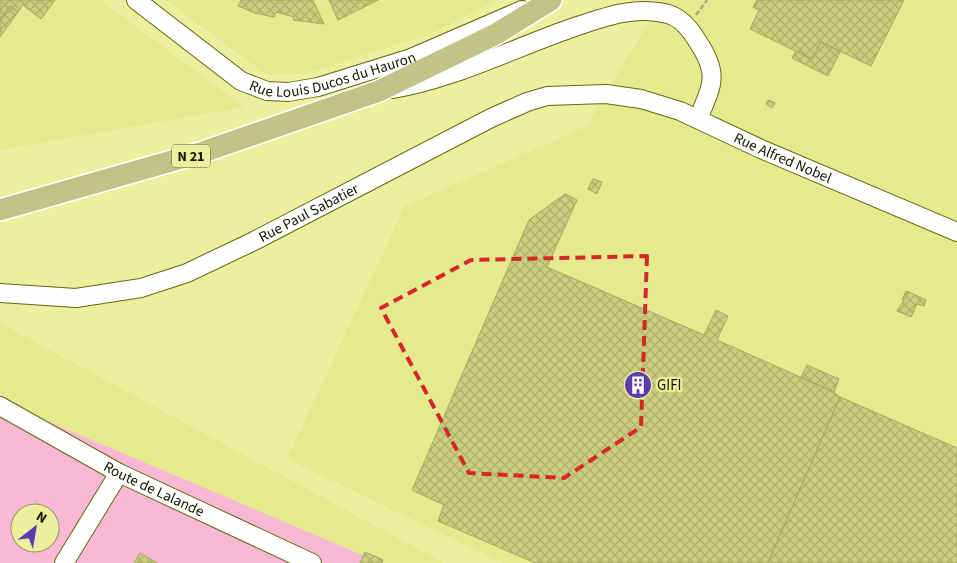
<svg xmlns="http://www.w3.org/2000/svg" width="957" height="563" font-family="'Source Sans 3',sans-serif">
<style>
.built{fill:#e5ea8f}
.green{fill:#f8b7d3;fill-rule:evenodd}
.building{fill:url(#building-cross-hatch);stroke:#a6a95a}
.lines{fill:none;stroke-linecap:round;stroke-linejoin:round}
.minor-casing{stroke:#65670e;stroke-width:20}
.major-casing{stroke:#fff;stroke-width:24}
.path{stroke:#aaac6d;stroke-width:2.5;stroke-dasharray:5 2.5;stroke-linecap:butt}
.minor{stroke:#fff;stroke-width:18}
.major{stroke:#c2c487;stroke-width:21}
.marked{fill:none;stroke:#d62828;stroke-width:4;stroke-dasharray:10 6;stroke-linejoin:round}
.labels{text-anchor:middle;stroke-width:4.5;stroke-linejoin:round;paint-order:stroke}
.shield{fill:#ecf09e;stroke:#57582f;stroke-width:1}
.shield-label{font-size:14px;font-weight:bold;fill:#171700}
.street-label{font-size:15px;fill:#171700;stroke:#ecf09e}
.poi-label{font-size:15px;fill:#171700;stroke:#ecf09e;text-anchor:start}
</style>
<defs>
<pattern id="building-cross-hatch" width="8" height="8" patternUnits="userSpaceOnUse" patternTransform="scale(1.25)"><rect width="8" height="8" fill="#cace7e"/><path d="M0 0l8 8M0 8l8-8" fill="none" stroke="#adb06b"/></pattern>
</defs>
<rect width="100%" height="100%" fill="#ecf09e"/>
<g class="built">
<polygon points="0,0 100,0 244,107 0,150"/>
<polygon points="166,0 498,0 430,34 308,73 267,75"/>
<polygon points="662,0 957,0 957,563 503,563 287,459 405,206 586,127"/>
<polygon points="0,323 444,563 381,563 0,401"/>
</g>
<path class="green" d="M0,401l381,162h-381zM20,513h30v30h-30z"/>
<g class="building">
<polygon points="0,0 55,0 41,19 23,5 18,12 10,6 0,20"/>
<polygon points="241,0 313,0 324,24 293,20 294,17 276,12 274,17 255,13 238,6"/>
<polygon points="329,0 378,0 338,20"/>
<polygon points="757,0 904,0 871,66 821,42 812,59 750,29 759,10 753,7"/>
<polygon points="10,6 18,12 0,37 0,20"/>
<polygon points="821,42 840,52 828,76 792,58 796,51 812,59"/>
<polygon points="768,100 775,103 772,108 766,104"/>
<polygon points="593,179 602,182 597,194 588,189"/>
<polygon points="565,194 577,200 547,267 704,335 716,310 728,316 717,340 834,392 840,397 768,563 535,563 438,521 444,505 412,490 529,220"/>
<polygon points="906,291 909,292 905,301 902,300"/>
<polygon points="909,292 926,300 924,306 917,304 911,317 897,311"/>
<polygon points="807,365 839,379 834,392 801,377"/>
<polygon points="840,397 957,448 957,563 768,563"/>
<polygon points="365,552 383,560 382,563 360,563"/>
<polygon points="140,553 157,563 134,563"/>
</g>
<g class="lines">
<g class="minor-casing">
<g id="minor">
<path id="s1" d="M136,0l105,81 26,10 21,1 30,-5 93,-29 111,-48"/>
<path d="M392,89c58,-9 120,-40 177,-60 33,-11 64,-24 99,-15 14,4 23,16 30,28 22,33 14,43 0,77"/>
<path id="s2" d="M0,293l76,5 65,-10 46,-15 67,-32 237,-123 36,-16 20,-6 59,-2 35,5 39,12 81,38 196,83"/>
<path id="s3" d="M0,406l119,67 193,90"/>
<polyline points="64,563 119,473"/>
</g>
</g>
<g class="major-casing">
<polyline id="major" points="0,210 203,152 379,91 496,34 551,0"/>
</g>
<polyline class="path" points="696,15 707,0"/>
<use href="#minor" class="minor"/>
<use href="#major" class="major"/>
</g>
<path class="marked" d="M647,256l-6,171 -77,51 -95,-5 -88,-165 90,-48z"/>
<defs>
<g id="building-disc" transform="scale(1.4375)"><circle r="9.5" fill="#5c3ab2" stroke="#ecf09e"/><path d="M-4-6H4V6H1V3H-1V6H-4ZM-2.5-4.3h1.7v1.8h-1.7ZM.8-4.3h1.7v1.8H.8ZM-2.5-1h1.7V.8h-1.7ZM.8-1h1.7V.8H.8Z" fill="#fff"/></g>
</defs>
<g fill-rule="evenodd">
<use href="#building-disc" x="638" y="385"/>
</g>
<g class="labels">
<rect class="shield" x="172" y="144.5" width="38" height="23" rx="4"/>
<g class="shield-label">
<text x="191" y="161">N 21</text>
</g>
<g class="street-label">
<text dy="5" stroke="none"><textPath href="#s1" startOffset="228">Rue Louis Ducos du Hauron</textPath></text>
<text dy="5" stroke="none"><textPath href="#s2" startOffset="840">Rue Alfred Nobel</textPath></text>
<text dy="5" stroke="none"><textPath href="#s2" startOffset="326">Rue Paul Sabatier</textPath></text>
<text dy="5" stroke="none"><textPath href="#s3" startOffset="175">Route de Lalande</textPath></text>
</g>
<g class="poi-label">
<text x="657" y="390">GIFI</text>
</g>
</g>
<g transform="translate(35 528) rotate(31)"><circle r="24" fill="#ecf09e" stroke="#97995f"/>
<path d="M0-4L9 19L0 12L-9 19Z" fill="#5c3ab2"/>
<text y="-8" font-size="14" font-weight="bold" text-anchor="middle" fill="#171700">N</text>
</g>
</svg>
